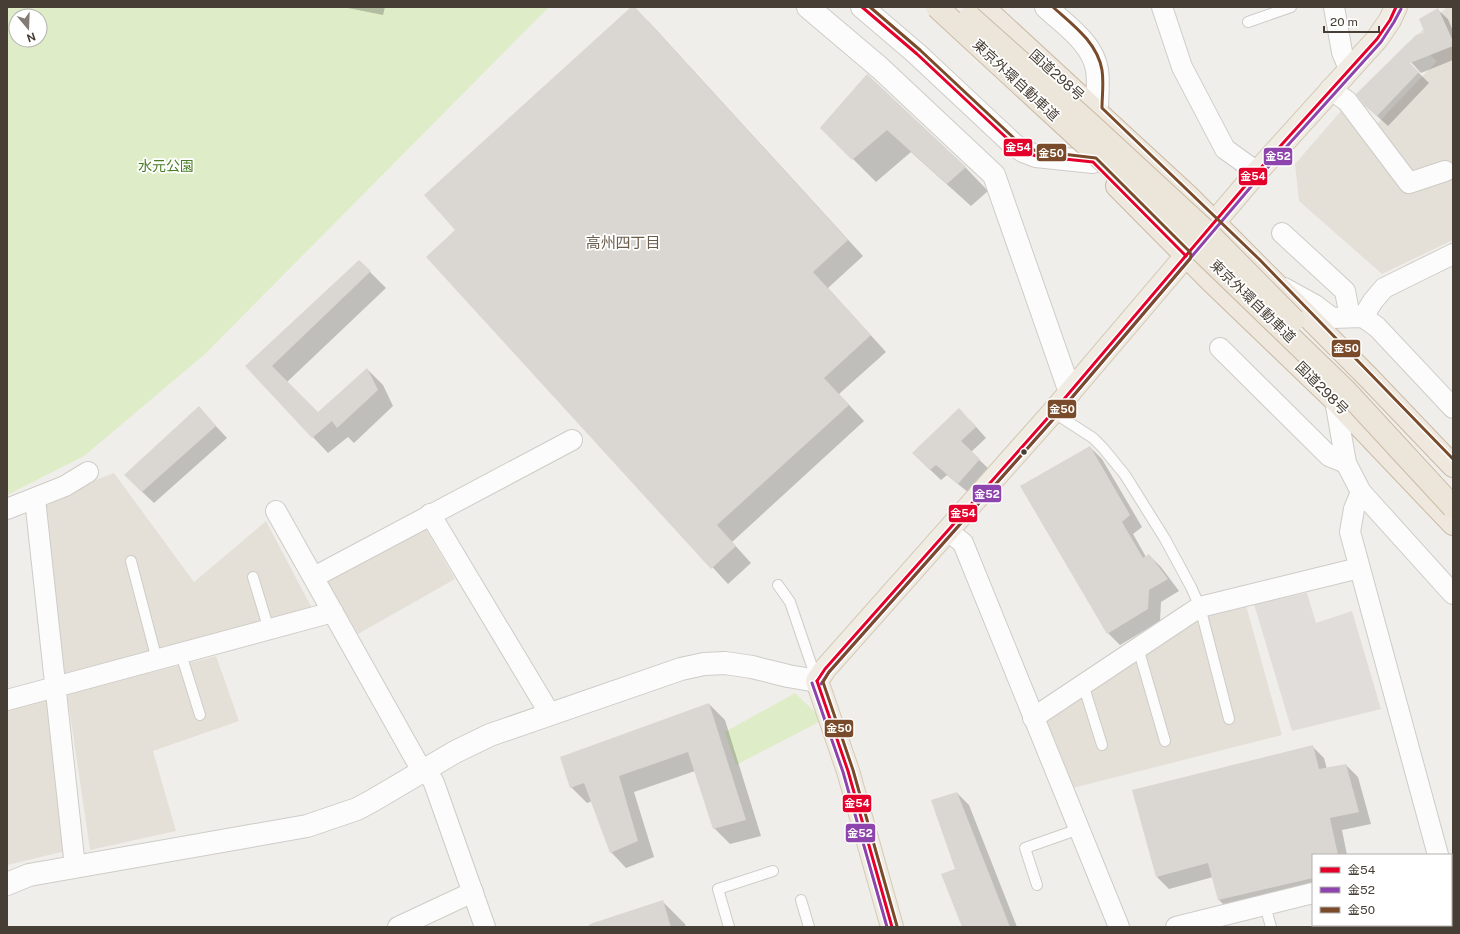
<svg xmlns="http://www.w3.org/2000/svg" width="1460" height="934" font-family="'Public Sans','Noto Sans JP',sans-serif">
<style>
.residential{fill:#e5e0d7}
.green{fill:#deecc8;fill-rule:evenodd}
.parking{fill:#e0ddda}
.shadow{fill:#0003}
.building{fill:#dad7d2}
.lines{fill:none;stroke-linecap:round;stroke-linejoin:round}
.service-casing{stroke:#ceccc7;stroke-width:12}
.minor-casing{stroke:#ceccc7;stroke-width:22}
.tertiary-casing{stroke:#ceccc7;stroke-width:24}
.primary-casing{stroke:#d3cab6;stroke-width:24}
.trunk-casing{stroke:#cabaa4;stroke-width:24}
.service{stroke:#fdfcfc;stroke-width:10}
.minor{stroke:#fdfcfc;stroke-width:20}
.tertiary{stroke:#fdfcfc;stroke-width:22}
.primary{stroke:#f1ece3;stroke-width:22}
.trunk{stroke:#eee8de;stroke-width:22}
.motorway-bridge-casing{stroke:#cabaa4;stroke-width:24;stroke-linecap:butt}
.motorway-bridge{stroke:#ece5d9;stroke-width:22}
.bus-1-casing{stroke:#fff;stroke-width:6}
.bus-2-casing{stroke:#fff;stroke-width:6}
.bus-3-casing{stroke:#fff;stroke-width:6}
.bus-1{stroke:#e4002b;stroke-width:3}
.bus-2{stroke:#8e44ad;stroke-width:3}
.bus-3{stroke:#7a4b2a;stroke-width:3}
.bus-dot{fill:#473f35;stroke:#fff;stroke-width:1.5}
.labels{text-anchor:middle;stroke-width:3.5;stroke-linejoin:round;paint-order:stroke}
.street-label{font-size:14px;fill:#473f35;stroke:#fff}
.park-label{font-size:14px;fill:#497c25;stroke:#fff}
.neighbourhood-label{font-size:15px;fill:#6a5d4c;stroke:#fff}
.line-badge{stroke:#fff;stroke-width:1.5}
.badge-label{font-size:11px;text-anchor:middle;font-weight:bold;fill:#fff}
</style>
<rect width="100%" height="100%" fill="#f0eeea"/>
<g class="residential">
<polygon points="1447,7 1453,7 1453,240 1382,274 1299,201 1295,164 1348,103 1375,126 1437,61 1412,40"/>
<polygon points="114,473 194,582 266,521 314,612 65,675 45,499"/>
<polygon points="424,526 455,579 358,634 325,580"/>
<polygon points="1246,605 1282,735 1069,789 1042,721 1207,613"/>
<polygon points="216,656 239,721 153,751 176,831 90,850 67,694"/>
<polygon points="53,698 66,851 7,865 7,708"/>
</g>
<g class="green">
<path d="M7,7h542l-345,348 -120,101 -77,39zM16,16h24v24h-24z"/>
<polygon points="795,693 823,720 736,765 725,732"/>
</g>
<polygon class="parking" points="1307,593 1316,623 1352,611 1381,709 1292,731 1254,604"/>
<g class="shadow">
<polygon points="343,7 385,7 383,15"/>
<polygon points="632,7 649,22 863,256 828,288 886,352 839,394 864,421 732,542 751,563 728,584 427,257 457,230"/>
<polygon points="1437,9 1448,19 1453,31 1453,60 1421,73 1411,62 1408,62 1429,83 1388,126 1366,106 1426,34"/>
<polygon points="867,75 966,168 988,191 971,206 911,152 876,182 821,127"/>
<polygon points="359,261 386,288 287,382 318,413 367,369 383,385 393,406 354,443 348,437 328,453 246,366"/>
<polygon points="199,408 227,438 154,503 137,487"/>
<polygon points="970,420 986,438 971,452 990,470 969,493 947,475 941,480 924,464"/>
<polygon points="1090,447 1102,459 1142,527 1133,534 1146,557 1149,555 1161,567 1179,591 1161,602 1160,621 1120,645 1108,633"/>
<polygon points="709,704 725,720 761,836 730,844 714,828 695,771 634,792 654,857 626,868 611,852 592,801 587,803 571,787"/>
<polygon points="1312,746 1324,758 1327,769 1346,765 1358,777 1371,824 1342,830 1347,855 1313,855 1313,893 1231,912 1219,900 1213,877 1169,889 1157,877"/>
<polygon points="957,793 969,805 1017,927 963,927 956,869"/>
<polygon points="662,901 685,924 686,927 585,927"/>
</g>
<g class="building">
<polygon points="631,7 635,7 848,240 813,272 871,335 824,378 849,405 717,525 736,546 711,569 426,257 455,230 424,195"/>
<polygon points="1438,8 1453,41 1453,46 1410,63 1419,72 1377,116 1365,106 1356,94 1416,35 1425,33 1419,19"/>
<polygon points="867,74 966,167 947,184 887,130 852,160 820,128"/>
<polygon points="359,260 371,271 272,366 318,412 367,368 378,390 337,428 332,421 312,438 245,366"/>
<polygon points="199,406 216,426 142,492 124,475"/>
<polygon points="959,408 976,427 961,441 980,459 958,484 936,465 930,470 912,453"/>
<polygon points="1090,446 1130,515 1122,522 1143,558 1149,554 1168,579 1149,590 1148,609 1107,634 1020,486"/>
<polygon points="709,703 746,820 713,829 688,752 619,776 638,841 610,853 584,783 570,788 560,757"/>
<polygon points="1313,745 1319,769 1346,764 1359,812 1330,818 1338,855 1313,855 1313,878 1218,900 1208,863 1156,877 1132,790"/>
<polygon points="957,792 1010,927 962,927 941,874 955,869 931,800"/>
<polygon points="663,900 671,927 591,927 590,924"/>
</g>
<g class="lines">
<g class="service-casing">
<g id="service">
<polyline points="1248,22 1291,7"/>
<polyline points="1053,412 1093,438 1103,448 1125,475 1165,539 1191,587 1200,607 1229,719"/>
<polyline points="131,561 157,660"/>
<polyline points="253,577 269,630"/>
<polyline points="778,585 790,602 817,681"/>
<polyline points="1138,648 1165,741"/>
<polyline points="181,654 200,715"/>
<polyline points="1083,684 1102,745"/>
<polyline points="1037,885 1025,848 1079,829"/>
<polyline points="801,900 809,927"/>
<polyline points="1265,905 1271,927"/>
<polyline points="729,927 718,889 773,871"/>
</g>
</g>
<g class="minor-casing">
<g id="minor">
<polyline points="1162,7 1182,67 1225,149 1257,172"/>
<polyline points="1334,7 1342,52 1349,69"/>
<polyline points="1330,89 1347,101 1409,183 1445,171"/>
<polyline points="1282,233 1345,291 1350,317"/>
<polyline points="1284,288 1315,305 1332,318 1363,317 1377,327 1453,408"/>
<polyline points="1363,317 1373,301 1384,288 1453,254"/>
<polyline points="1220,348 1329,456 1346,463"/>
<polyline points="1335,400 1346,463 1361,492 1453,594"/>
<polyline points="1361,492 1354,509 1350,532 1438,855"/>
<polyline points="35,499 75,867"/>
<polyline points="7,509 65,486 88,472"/>
<polyline points="276,511 422,771"/>
<polyline points="430,514 550,714"/>
<polyline points="948,531 963,543 1119,927"/>
<polyline points="314,577 572,440"/>
<polyline points="7,700 333,612"/>
<polyline points="1033,718 1189,614 1200,607 1359,568"/>
<polyline points="426,769 434,783 485,927"/>
<polyline points="1451,902 1453,910"/>
<polyline points="398,927 473,892"/>
<polyline points="1176,927 1313,893"/>
</g>
</g>
<g class="tertiary-casing">
<g id="tertiary">
<polyline points="808,7 880,68 994,175 1070,392"/>
<polyline points="862,7 917,54 1013,144 1023,151 1036,156 1093,162"/>
<path d="M1046,7c19,18 47,36 51,63 2,12 0,27 0,40"/>
<polyline points="7,884 29,875 307,826 357,809 372,801 455,752 490,735 681,669 704,664 725,663 752,667 788,676 817,681"/>
</g>
</g>
<g class="primary-casing">
<polyline id="primary" points="892,927 848,771 817,681 825,669 1053,412 1257,172 1377,39 1390,20 1396,7"/>
</g>
<g class="trunk-casing">
<g id="trunk">
<polyline points="983,7 1188,196 1369,378 1453,466"/>
<polyline points="1117,186 1209,279 1335,400 1453,524"/>
</g>
</g>
<use href="#service" class="service"/>
<use href="#minor" class="minor"/>
<use href="#tertiary" class="tertiary"/>
<use href="#primary" class="primary"/>
<use href="#trunk" class="trunk"/>
<g class="motorway-bridge-casing">
<g id="motorway-bridge">
<polyline points="937,7 1196,246 1346,391 1453,507"/>
<polyline points="970,17 1090,124 1207,232 1294,320"/>
</g>
</g>
<use href="#motorway-bridge" class="motorway-bridge"/>
<g class="bus-1-casing">
<g id="bus-1">
<polyline points="862,7 917,54 1013,144 1023,151 1036,156 1093,162 1186,256"/>
<polyline points="817,681 825,669 1053,412 1257,172 1377,39 1390,20 1396,7"/>
<polyline points="817,681 848,771 892,927"/>
</g>
</g>
<g class="bus-2-casing">
<g id="bus-2">
<polyline points="812,683 843,772 887,927"/>
<polyline points="821,684 829,672 1057,415 1261,175 1381,42 1394,22 1401,9"/>
</g>
</g>
<g class="bus-3-casing">
<g id="bus-3">
<polyline points="870,7 920,50 1016,140 1025,147 1037,151 1096,158 1190,252 1191,256 1190,259 1057,415 829,672 823,682 853,770 897,926"/>
<path d="M1053,7c20,18 44,35 49,63 2,13 0,26 0,38l158,152 193,199"/>
</g>
</g>
<use href="#bus-1" class="bus-1"/>
<use href="#bus-2" class="bus-2"/>
<use href="#bus-3" class="bus-3"/>
</g>
<circle class="bus-dot" cx="1024" cy="452" r="3.5"/>
<g class="labels">
<g class="street-label">
<text transform="translate(1057 75) rotate(42)" y="5">国道298号</text>
<text transform="translate(1016 80) rotate(43)" y="5">東京外環自動車道</text>
<text transform="translate(1253 301) rotate(44)" y="5">東京外環自動車道</text>
<text transform="translate(1322 388) rotate(45)" y="5">国道298号</text>
</g>
<g class="park-label">
<text x="166" y="171">水元公園</text>
</g>
<g class="neighbourhood-label">
<text x="623" y="248">高州四丁目</text>
</g>
</g>
<g class="line-badge">
<rect x="1003" y="138" width="30" height="19" rx="4" fill="#e4002b"/>
<rect x="1036" y="143" width="31" height="19" rx="4" fill="#7a4b2a"/>
<rect x="1263" y="147" width="30" height="19" rx="4" fill="#8e44ad"/>
<rect x="1238" y="167" width="30" height="19" rx="4" fill="#e4002b"/>
<rect x="1331" y="339" width="30" height="19" rx="4" fill="#7a4b2a"/>
<rect x="1047" y="399" width="30" height="20" rx="4" fill="#7a4b2a"/>
<rect x="972" y="484" width="30" height="19" rx="4" fill="#8e44ad"/>
<rect x="948" y="504" width="30" height="19" rx="4" fill="#e4002b"/>
<rect x="824" y="719" width="30" height="19" rx="4" fill="#7a4b2a"/>
<rect x="842" y="794" width="30" height="19" rx="4" fill="#e4002b"/>
<rect x="845" y="823" width="31" height="20" rx="4" fill="#8e44ad"/>
</g>
<g class="badge-label">
<text x="1018" y="151">金54</text>
<text x="1051" y="157">金50</text>
<text x="1278" y="160">金52</text>
<text x="1253" y="180">金54</text>
<text x="1346" y="352">金50</text>
<text x="1062" y="413">金50</text>
<text x="987" y="498">金52</text>
<text x="963" y="517">金54</text>
<text x="839" y="732">金50</text>
<text x="857" y="807">金54</text>
<text x="860" y="837">金52</text>
</g>
<rect width="1460" height="934" fill="none" stroke="#473f35" stroke-width="16"/>
<rect x="1312" y="854" width="140" height="72" fill="#ffffff" stroke="#b5b2ae"/>
<rect x="1320" y="867" width="20" height="6" fill="#e4002b" stroke="#b5b2ae"/>
<text x="1348" y="874" font-size="12" fill="#473f35">金54</text>
<rect x="1320" y="887" width="20" height="6" fill="#8e44ad" stroke="#b5b2ae"/>
<text x="1348" y="894" font-size="12" fill="#473f35">金52</text>
<rect x="1320" y="907" width="20" height="6" fill="#7a4b2a" stroke="#b5b2ae"/>
<text x="1348" y="914" font-size="12" fill="#473f35">金50</text>
<g transform="translate(28 28) rotate(161)"><circle r="19" fill="#ffffff" stroke="#b5b2ae"/>
<path d="M0-3L7 15L0 10L-7 15Z" fill="#827c74"/>
<text y="-6" font-size="11" font-weight="bold" text-anchor="middle" fill="#473f35">N</text>
</g>
<path d="M1324 26v6h55v-6" fill="none" stroke="#473f35" stroke-width="2"/>
<text x="1330" y="26" font-size="12" fill="#473f35" stroke="#ffffff" stroke-width="3" paint-order="stroke">20 m</text>
</svg>
